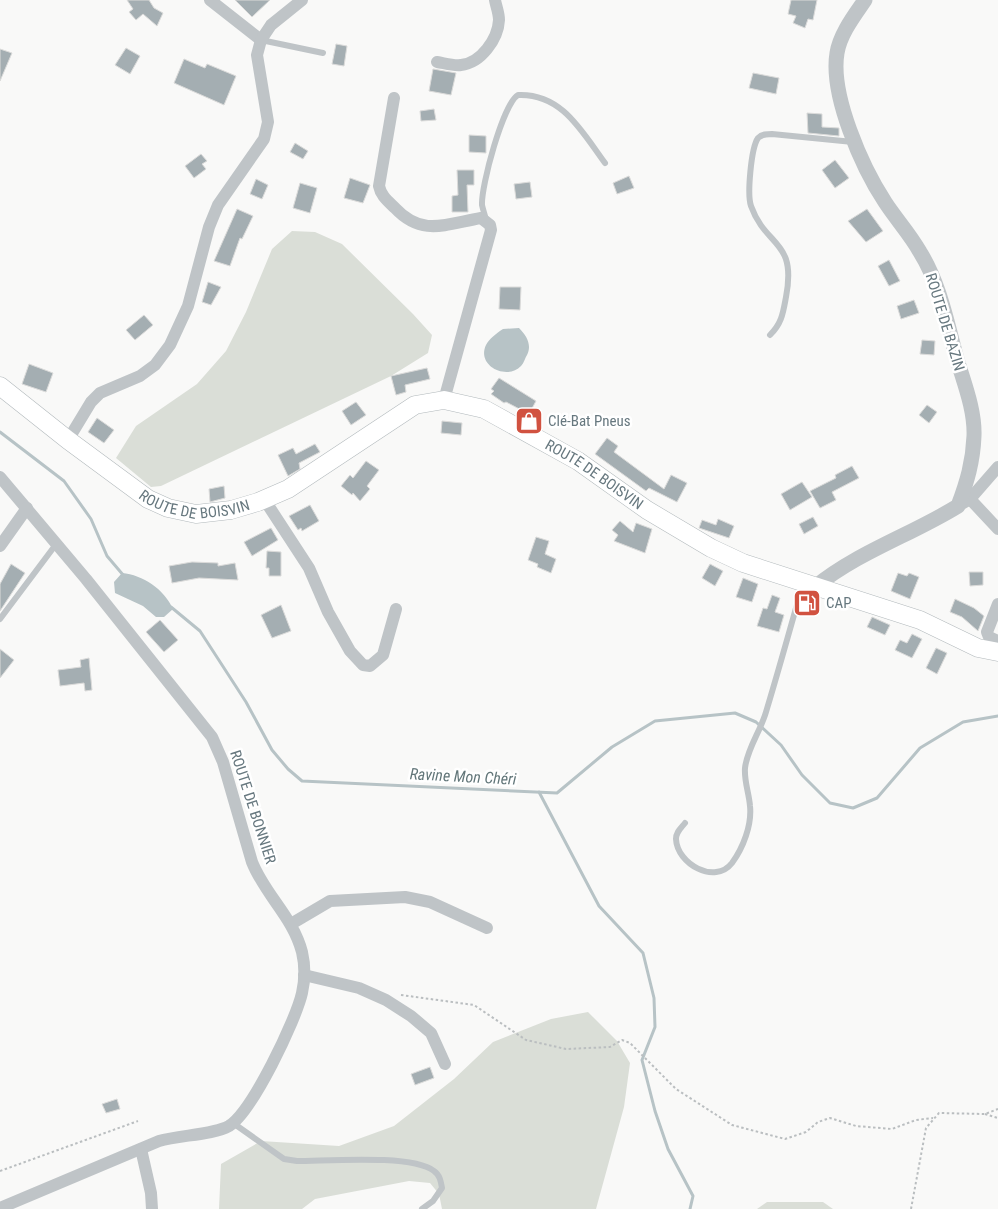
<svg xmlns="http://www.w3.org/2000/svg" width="998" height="1209" font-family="'Roboto Condensed',sans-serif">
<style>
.green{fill:#daded7}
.water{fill:#b7c3c6}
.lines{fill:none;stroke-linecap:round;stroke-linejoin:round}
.stream{stroke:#b7c3c6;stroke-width:3}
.building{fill:#a4aeb2;stroke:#dbdbda}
.secondary-casing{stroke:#b2b9bc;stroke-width:19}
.path{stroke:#babec0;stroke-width:2;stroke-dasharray:2.5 2.5;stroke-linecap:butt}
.service{stroke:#bfc4c7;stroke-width:6}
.minor{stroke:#bfc4c7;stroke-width:12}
.tertiary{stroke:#bfc4c7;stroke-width:15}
.secondary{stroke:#fff;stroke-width:18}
.labels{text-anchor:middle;stroke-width:5;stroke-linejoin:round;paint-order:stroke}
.street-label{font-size:15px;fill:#67787f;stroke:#fff}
.poi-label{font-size:15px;fill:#67787f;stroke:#fff;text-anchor:start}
.water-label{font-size:16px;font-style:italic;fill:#627679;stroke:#fff}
</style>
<rect width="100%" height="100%" fill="#f9f9f8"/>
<g class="green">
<polygon points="292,231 315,232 342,244 413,314 432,335 428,353 391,376 161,486 151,487 116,458 136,426 197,384 226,351 246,312 272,249"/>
<polygon points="588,1012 617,1041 630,1063 624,1107 596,1209 442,1209 439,1194 430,1183 409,1181 315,1199 302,1209 219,1209 221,1164 261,1141 339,1146 394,1126 454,1079 493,1042 551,1019"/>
<polygon points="767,1202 823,1202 833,1209 757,1209"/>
</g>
<g class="water">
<path d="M519,328c8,8 13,17 8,27 -2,3 -3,8 -6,11 -14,15 -45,0 -35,-21 3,-6 11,-12 17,-16z"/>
<path d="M122,573c21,2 42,16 51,36l-9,8h-8l-13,-11 -28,-13 -1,-11z"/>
</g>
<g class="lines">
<g class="stream">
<polyline points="0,432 64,481 91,519 107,556 124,576"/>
<polyline points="171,607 200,631 246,702 272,750 288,769 302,781 557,793 612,747 655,721 735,713 756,722 781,745 802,775 830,803 853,808 877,798 920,748 963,722 998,716"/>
<polyline points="539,792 599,906 643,953 654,998 655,1027 642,1060 655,1111 668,1149 693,1196 690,1209"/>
</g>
</g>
<g class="building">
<polygon points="127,0 149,0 154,8 163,13 157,26 143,14 136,20 129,12 133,9"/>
<polygon points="235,0 270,0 252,17"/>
<polygon points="791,0 817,0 813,20 808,19 805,28 793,23 796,16 788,14"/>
<polygon points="336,44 347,46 344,66 332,64"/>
<polygon points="126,48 140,56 130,74 115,65"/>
<polygon points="0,49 12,53 0,81"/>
<polygon points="184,59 205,68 207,64 236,76 224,105 174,83"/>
<polygon points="433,69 456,73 451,95 429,91"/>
<polygon points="753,73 779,78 776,94 749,88"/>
<polygon points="434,109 436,120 421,121 420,111"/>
<polygon points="807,113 822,114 822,127 839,128 839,136 808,133"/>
<polygon points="469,135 486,136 486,153 469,152"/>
<polygon points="295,143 308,151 303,159 290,152"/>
<polygon points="201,154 207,161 202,164 206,169 194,178 185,166"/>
<polygon points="835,160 849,178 835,188 822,170"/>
<polygon points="457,170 474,170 474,185 467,185 468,212 452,212 452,196 458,195"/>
<polygon points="629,176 634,188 617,194 613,183"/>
<polygon points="350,178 370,185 363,203 344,198"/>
<polygon points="256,179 268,185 262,199 250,194"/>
<polygon points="530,182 532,197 516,199 514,184"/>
<polygon points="300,183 317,188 310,213 293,208"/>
<polygon points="237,209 253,216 242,239 240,238 230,266 214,261"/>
<polygon points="867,209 883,231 866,242 848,221"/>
<polygon points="889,260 900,281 889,286 878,266"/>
<polygon points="208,282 221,287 211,305 202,302"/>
<polygon points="500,287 521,287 520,310 499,309"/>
<polygon points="914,300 919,313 901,319 897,306"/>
<polygon points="144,315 153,325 135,340 126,330"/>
<polygon points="922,340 935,341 934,355 920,354"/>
<polygon points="29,364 53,373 46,392 22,384"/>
<polygon points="427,368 430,379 405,385 406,392 396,395 391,376"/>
<polygon points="499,378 536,401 529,414 506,402 504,403 491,394 494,391 491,389"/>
<polygon points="356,402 366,415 351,425 342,411"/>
<polygon points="927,405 937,412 929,423 919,415"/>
<polygon points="97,418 114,430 104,443 88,432"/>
<polygon points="442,421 462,423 461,435 441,433"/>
<polygon points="607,438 618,446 614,452 664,489 671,475 687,483 677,502 649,488 646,491 595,454"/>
<polygon points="315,444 320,452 299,463 300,469 288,476 278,455 293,448 296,454"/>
<polygon points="366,461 379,470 367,486 370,489 360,501 353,493 352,495 341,486 350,475 353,478"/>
<polygon points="852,466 859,478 832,492 836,500 820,508 810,491 836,478 835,475"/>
<polygon points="802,482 812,497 790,510 781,494"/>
<polygon points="224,486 225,498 210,502 209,489"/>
<polygon points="310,505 319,521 302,531 301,528 298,530 289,516"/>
<polygon points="813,517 818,526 804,534 799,524"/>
<polygon points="718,519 734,526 729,538 699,528 702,520 716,525"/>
<polygon points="620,521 633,532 636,523 652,529 645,553 614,541 618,535 612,530"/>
<polygon points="271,528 278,540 252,556 244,542"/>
<polygon points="536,537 549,541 545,554 556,559 551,573 537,567 538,564 528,560"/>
<polygon points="267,551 281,552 281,576 269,576 269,568 266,568"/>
<polygon points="192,562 218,563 218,566 235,563 238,580 199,578 172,583 169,566"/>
<polygon points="11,564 25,573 0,611 0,584"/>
<polygon points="710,564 723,571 715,586 702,578"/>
<polygon points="969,572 983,572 983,585 970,586"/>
<polygon points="898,573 907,576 909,573 919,577 910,599 891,591"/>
<polygon points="743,578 758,584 752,602 736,597"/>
<polygon points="772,595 780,598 775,612 784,615 779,632 757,626 763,608 767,609"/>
<polygon points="955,599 974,608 984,616 978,631 962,617 950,612"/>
<polygon points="281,605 291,631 272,638 261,615"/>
<polygon points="872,617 890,625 885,635 867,627"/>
<polygon points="160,620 178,640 164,652 146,632"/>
<polygon points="912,634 922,639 912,658 895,650 900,640 907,643"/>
<polygon points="936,648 947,653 937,674 926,668"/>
<polygon points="0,649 14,660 0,678"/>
<polygon points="89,658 92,690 85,691 84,683 60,686 58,670 81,667 80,660"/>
<polygon points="430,1067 434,1078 415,1085 411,1074"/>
<polygon points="117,1099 120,1109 106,1113 102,1104"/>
</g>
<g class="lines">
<g class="secondary-casing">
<g id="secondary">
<path id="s1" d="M0,386l68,54 80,59 20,9 28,6 35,-4 27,-8 30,-13 127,-84 29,-5 40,9 94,52 69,49 64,38 32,15 177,57 58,28 20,4"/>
</g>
</g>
<g class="path">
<polyline points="401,995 474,1005 526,1040 566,1049 610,1047 622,1040 630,1043 676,1089 732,1125 785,1139 806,1132 818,1122 830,1118 856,1126 892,1129 916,1120 933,1118"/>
<polyline points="985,1114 998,1118"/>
<polyline points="0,1171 138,1121"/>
<polyline points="911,1209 926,1128 939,1113 985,1114 998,1109"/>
</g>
<g class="service">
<polyline points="261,40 323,53"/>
<path d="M486,220c-1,-5 -3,-10 -4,-15 -1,-19 21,-101 36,-110 44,-2 64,37 87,68"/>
<path d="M770,335c12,-12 13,-22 16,-38 11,-58 -20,-49 -35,-91 -4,-11 0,-58 7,-68 4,-4 9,-4 14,-4l81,8"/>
<polyline points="0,619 57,543"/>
<path d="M685,823c-4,5 -9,9 -9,16 1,25 39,46 56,24 11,-15 20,-38 18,-57 -1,-13 -6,-25 -5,-38 2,-19 16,-38 21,-56 13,-43 25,-86 37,-129"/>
<path d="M233,1123l51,36 13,2c30,0 115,-7 137,10 6,4 7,11 8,17l-9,13 -11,8"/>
</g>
<g class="minor">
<polyline points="210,0 261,40"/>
<path d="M437,62c7,1 16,4 24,3 20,-2 37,-26 38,-45 0,-7 -3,-14 -4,-20"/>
<path d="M394,98l-15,88c2,10 9,15 16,22 27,29 51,16 86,10l9,7 1,5 -47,170"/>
<polyline points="68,440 91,402 100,393 140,376 155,365 170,345 188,306 209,227 218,205 264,139 268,122 257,55 261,40 271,25 302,0"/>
<path d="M0,477l86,102 126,158 11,25 29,100c13,33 41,55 50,90 3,13 3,28 0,41 -6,27 -50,119 -73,133 -16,9 -50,9 -70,15l-159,67"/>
<polyline points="264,499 309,568 328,612 350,651 363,665 370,666 383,655 396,609"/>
<polyline points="970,499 998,529"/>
<polyline points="958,506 970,499 998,467"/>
<polyline points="0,546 27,508"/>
<polyline points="998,604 987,632 989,637 998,641"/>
<polyline points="291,924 330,901 405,897 430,902 487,928"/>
<polyline points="304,975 359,988 386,1000 411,1016 431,1033 445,1064"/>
<polyline points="141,1149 151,1193 152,1209"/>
</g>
<path class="tertiary" d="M815,587c43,-35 96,-52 143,-81 9,-24 15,-44 16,-70 1,-26 -10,-53 -17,-77 -10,-36 -17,-75 -37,-107 -10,-18 -24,-33 -35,-50 -23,-35 -55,-107 -48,-149 3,-19 17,-37 28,-53"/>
<use href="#secondary" class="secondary"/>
</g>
<defs>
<g id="shop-square" transform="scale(1.4375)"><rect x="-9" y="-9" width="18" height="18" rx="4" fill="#d15240" stroke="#fff"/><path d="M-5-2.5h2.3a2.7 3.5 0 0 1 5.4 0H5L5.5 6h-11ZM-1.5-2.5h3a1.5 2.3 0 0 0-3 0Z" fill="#fff"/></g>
<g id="fuel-square" transform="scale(1.4375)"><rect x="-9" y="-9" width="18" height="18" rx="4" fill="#d15240" stroke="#fff"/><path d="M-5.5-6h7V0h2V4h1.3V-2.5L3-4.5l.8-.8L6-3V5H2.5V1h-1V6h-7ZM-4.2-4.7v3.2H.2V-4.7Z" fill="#fff"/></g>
</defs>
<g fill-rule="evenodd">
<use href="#shop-square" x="529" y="421"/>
<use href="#fuel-square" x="807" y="603"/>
</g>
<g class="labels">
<g class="street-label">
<text transform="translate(945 322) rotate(73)" y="5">ROUTE DE BAZIN</text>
<text dy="5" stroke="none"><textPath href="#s1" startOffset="684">ROUTE DE BOISVIN</textPath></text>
<text dy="5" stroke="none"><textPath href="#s1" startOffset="234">ROUTE DE BOISVIN</textPath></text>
<text transform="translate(253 807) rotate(72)" y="5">ROUTE DE BONNIER</text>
</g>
<g class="poi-label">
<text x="548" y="426">Clé-Bat Pneus</text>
<text x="826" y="608">CAP</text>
</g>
<g class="water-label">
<text transform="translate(463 776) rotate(3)" y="6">Ravine Mon Chéri</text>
</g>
</g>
</svg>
